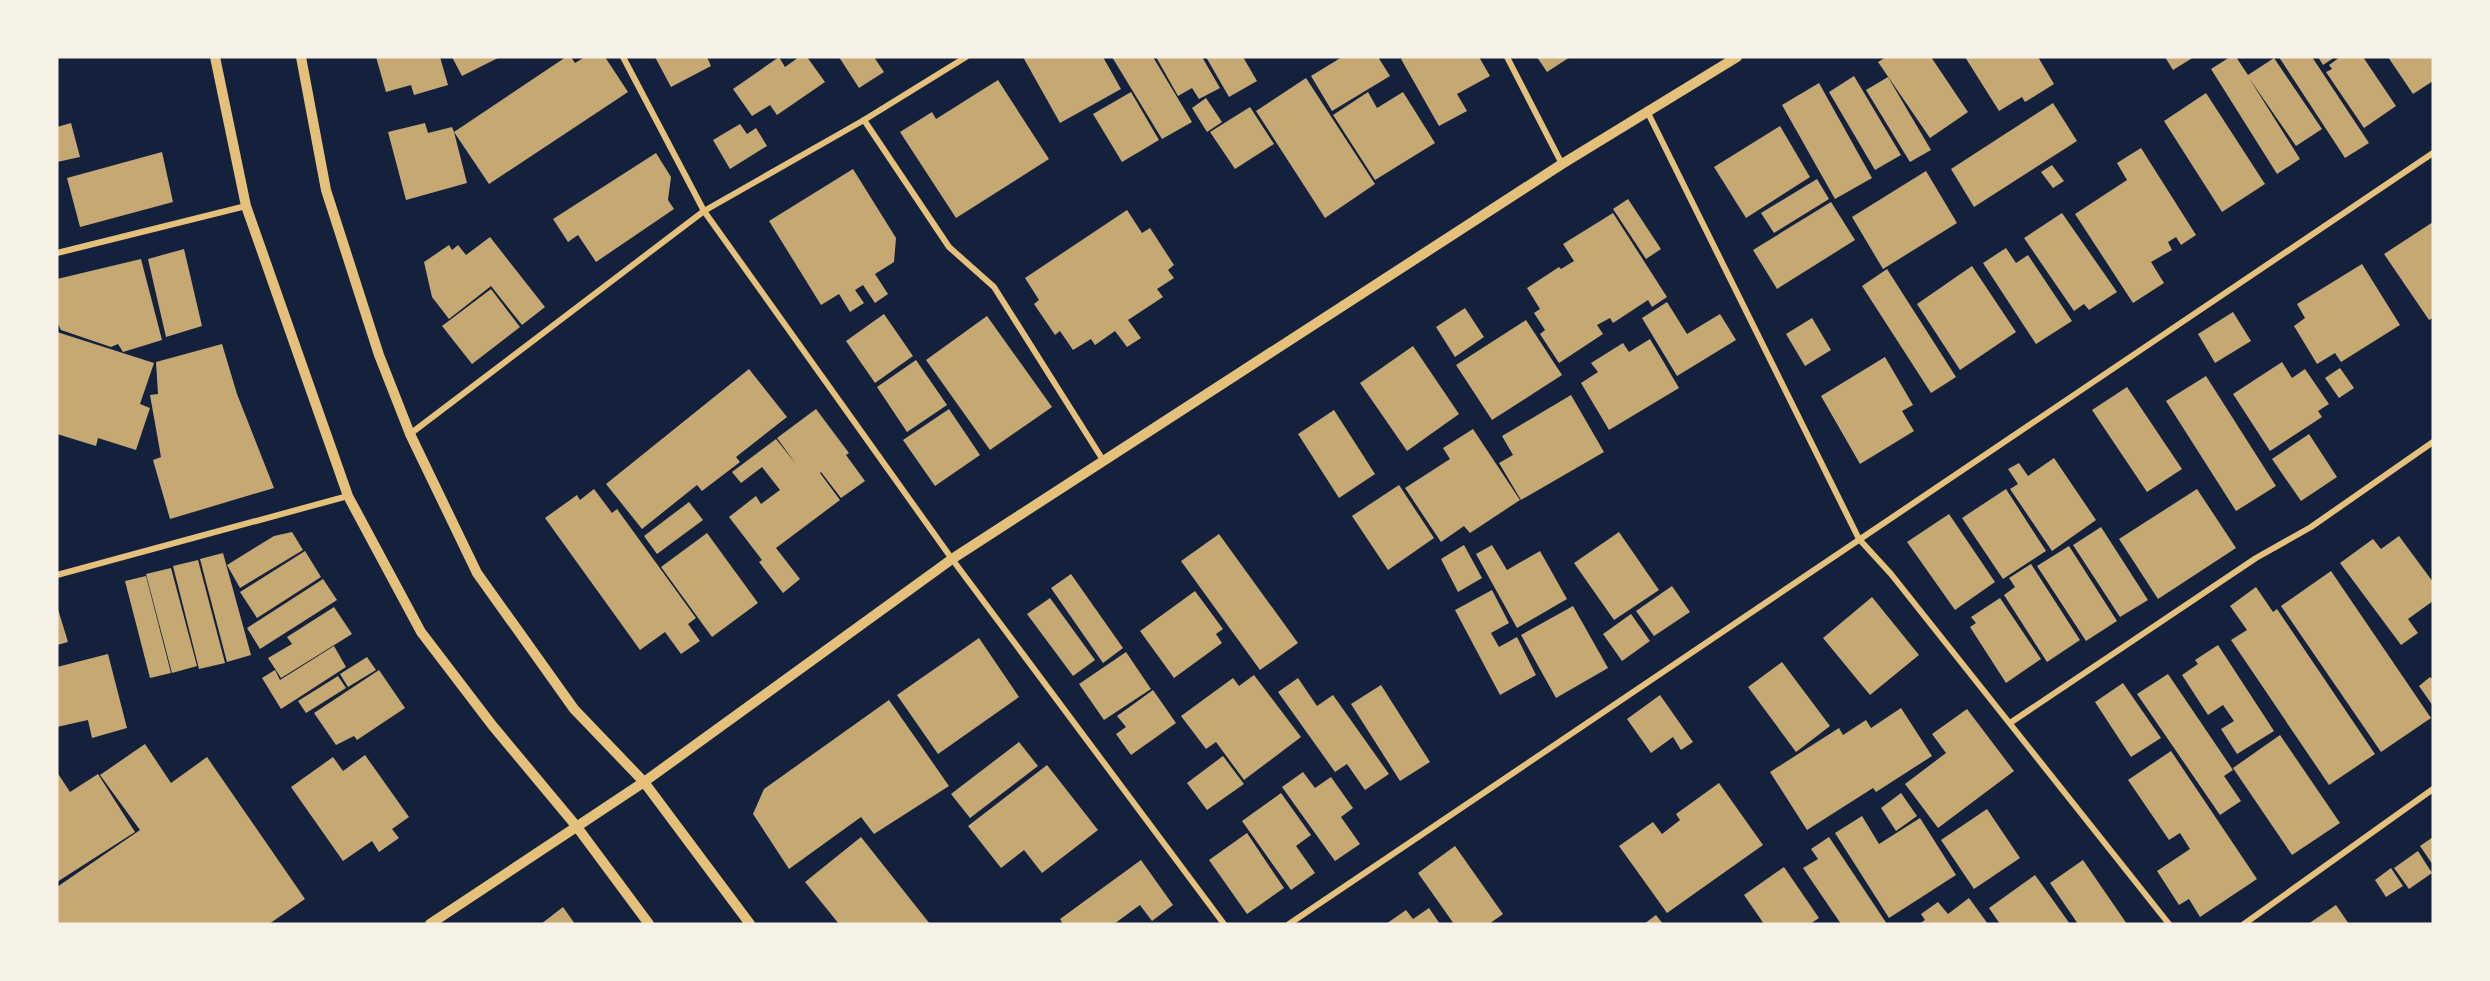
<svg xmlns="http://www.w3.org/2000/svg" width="2490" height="981" font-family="'Golos Text',sans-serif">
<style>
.building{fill:#c6a872}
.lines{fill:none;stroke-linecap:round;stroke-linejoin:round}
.minor{stroke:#e5c07b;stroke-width:6}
.tertiary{stroke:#e5c07b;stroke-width:10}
</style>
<rect width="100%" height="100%" fill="#14213d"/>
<g class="building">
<polygon points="376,57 440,57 448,85 414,95 411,85 386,92"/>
<polygon points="452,57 500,57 462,76"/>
<polygon points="566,57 571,57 575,63 585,57 605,57 628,92 489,184 454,132 467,183 406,200 388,132 425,123 428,133 452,127 454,132"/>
<polygon points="655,57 707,57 711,66 671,87"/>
<polygon points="779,57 785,67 799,57 807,57 825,82 777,115 770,105 752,116 733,89"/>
<polygon points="839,57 874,57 884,72 859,88"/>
<polygon points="1023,57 1103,57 1121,89 1060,123"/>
<polygon points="1112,57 1153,57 1192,122 1162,139"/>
<polygon points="1156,57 1202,57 1220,88 1199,99 1192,88 1178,96"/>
<polygon points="1206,57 1243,57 1257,81 1229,97"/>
<polygon points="1342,57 1378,57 1390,76 1332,111 1311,76"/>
<polygon points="1404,57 1479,57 1490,76 1457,94 1467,111 1439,126 1401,59"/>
<polygon points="1537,57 1570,57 1547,72"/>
<polygon points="1886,57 1931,57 1968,112 1930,138 1878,62"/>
<polygon points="1965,57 2038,57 2054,84 2025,102 2022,97 1999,111"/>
<polygon points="2165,57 2194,57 2173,70"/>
<polygon points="2230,57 2236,57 2248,75 2274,58 2322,129 2296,146 2249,78 2300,159 2277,174 2211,69"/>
<polygon points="2279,57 2312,57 2369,143 2345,158"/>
<polygon points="2318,57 2335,57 2323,65"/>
<polygon points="2340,57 2363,57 2396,106 2364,128 2326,72 2332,69 2329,65"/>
<polygon points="2388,57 2433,57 2433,81 2413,94"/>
<polygon points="1854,76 1901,155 1875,170 1829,92"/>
<polygon points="1888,77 1931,150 1910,162 1866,90"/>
<polygon points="1306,78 1375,184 1325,218 1256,111"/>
<polygon points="998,80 1049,159 956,218 900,132 932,112 936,119"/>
<polygon points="1819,83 1872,178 1835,199 1782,105"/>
<polygon points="1131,92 1159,140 1122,162 1093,114"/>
<polygon points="1368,92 1377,108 1403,92 1435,143 1375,180 1333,115"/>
<polygon points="2206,93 2265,184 2222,212 2164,121"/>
<polygon points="1206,98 1222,122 1207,132 1192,108"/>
<polygon points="2053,103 2077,141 1974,207 1951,169"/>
<polygon points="1250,107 1274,144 1235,169 1210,132"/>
<polygon points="71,123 80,157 57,162 57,127"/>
<polygon points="740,124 747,134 756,128 767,146 730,169 713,140"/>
<polygon points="1780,126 1810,177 1746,218 1714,167"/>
<polygon points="2141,148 2196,235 2181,245 2176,237 2168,242 2172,250 2151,262 2164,283 2133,303 2075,214 2127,180 2117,163"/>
<polygon points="162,152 173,202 80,227 67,178"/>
<polygon points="656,153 671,177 668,200 674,209 596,262 578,235 568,242 553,219"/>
<polygon points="2052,165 2064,181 2053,188 2041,172"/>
<polygon points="853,169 896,238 894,262 875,274 888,294 875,303 863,285 855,290 864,303 850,312 839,294 821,305 769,221"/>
<polygon points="1926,171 1957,223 1883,269 1852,217"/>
<polygon points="1817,179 1829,199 1774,233 1761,213"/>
<polygon points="1628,199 1661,249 1646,259 1613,209"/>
<polygon points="1831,202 1855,240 1777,289 1753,250"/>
<polygon points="1127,210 1142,233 1150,228 1174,265 1168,270 1174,278 1157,289 1163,297 1128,320 1141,338 1127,347 1115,331 1095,345 1091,339 1073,350 1060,331 1055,335 1034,304 1039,300 1025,278"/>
<polygon points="1613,213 1667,297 1652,307 1648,300 1613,323 1610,318 1597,325 1603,334 1559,363 1540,334 1545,330 1534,313 1540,309 1527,288 1559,267 1561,269 1574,261 1563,244"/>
<polygon points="2062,213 2117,292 2089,310 2084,304 2074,311 2024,238"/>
<polygon points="2433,222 2433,318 2429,320 2384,254"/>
<polygon points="490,237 545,307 522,325 491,286 449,319 432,297 424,262 449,245 452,250 458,245 466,255"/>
<polygon points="2006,248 2016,263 2028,255 2072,321 2036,344 1983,263"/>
<polygon points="184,249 202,326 166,337 148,259"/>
<polygon points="141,259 162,340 123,352 118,344 111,347 61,330 57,322 57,279"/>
<polygon points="2362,264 2400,325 2341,362 2335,353 2317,364 2294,326 2305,318 2297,304"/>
<polygon points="1972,266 2016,332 1960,370 1917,304"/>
<polygon points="1887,269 1956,377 1931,393 1862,286"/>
<polygon points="491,289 520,327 472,364 442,326"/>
<polygon points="1667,302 1687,334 1720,314 1736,340 1677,376 1642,318"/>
<polygon points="1465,308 1484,337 1455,357 1436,327"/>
<polygon points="2233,312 2251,341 2215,363 2198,334"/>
<polygon points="884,314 913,356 875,383 846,341"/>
<polygon points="987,316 1052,407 990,450 926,360"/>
<polygon points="1812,318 1831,350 1805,366 1786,334"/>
<polygon points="1526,320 1562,375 1492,420 1456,365"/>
<polygon points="57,332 154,363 140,404 150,408 136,450 98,438 96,446 57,434"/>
<polygon points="1650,339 1679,388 1609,430 1581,383 1598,372 1591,363 1623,343 1629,352"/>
<polygon points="222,344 237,394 274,488 170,519 153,460 161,457 150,395 158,394 156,362"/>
<polygon points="1413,346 1459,414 1407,451 1360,383"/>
<polygon points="1885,357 1913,405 1902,411 1914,431 1860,464 1821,396"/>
<polygon points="916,360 947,405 907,432 877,387"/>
<polygon points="2282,362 2292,378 2305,369 2329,404 2318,411 2322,417 2270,451 2233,394"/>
<polygon points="2340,368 2354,388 2339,398 2325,378"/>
<polygon points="749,369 787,417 736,457 740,462 702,491 697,485 642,529 606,484"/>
<polygon points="2206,376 2276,486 2236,511 2166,401"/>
<polygon points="2127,387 2182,469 2147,492 2092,410"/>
<polygon points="1571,395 1604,452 1521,500 1499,463 1513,455 1502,436"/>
<polygon points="816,409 849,453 846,455 865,481 841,498 821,472 820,473 840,500 776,548 800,579 783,593 759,562 762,560 729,517 756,496 761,504 780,490 762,467 741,483 732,472 776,439 796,464 777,438"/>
<polygon points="949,409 980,455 935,486 903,440"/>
<polygon points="1334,410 1375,474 1339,498 1298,434"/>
<polygon points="1473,429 1520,500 1470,533 1464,526 1441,542 1405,488 1450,459 1443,448"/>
<polygon points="2309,434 2337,477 2301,501 2272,459"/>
<polygon points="2054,458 2096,520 2052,551 2010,489 2018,484 2008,469 2019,463 2028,476"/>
<polygon points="1399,485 1434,538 1388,570 1352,516"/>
<polygon points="594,489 612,513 617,509 696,618 688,624 700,641 681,654 665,632 640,650 545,518 577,495 580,500"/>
<polygon points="2006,489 2046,551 2003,579 1962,518"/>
<polygon points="2197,489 2236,548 2158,599 2119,539"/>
<polygon points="689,502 703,520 657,554 644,536"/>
<polygon points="1949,514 1995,582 1955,610 1907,542"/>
<polygon points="2101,527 2148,600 2120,617 2073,545"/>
<polygon points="292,532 303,550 240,588 227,565 274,536"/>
<polygon points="1619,532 1659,590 1614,620 1574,563"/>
<polygon points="707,533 758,603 712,637 661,567"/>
<polygon points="1219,534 1298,643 1260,670 1181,561"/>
<polygon points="2399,536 2433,582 2433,601 2408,619 2418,633 2401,645 2340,563 2373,539 2381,549"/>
<polygon points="1464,545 1482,578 1458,592 1441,559"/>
<polygon points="1492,545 1507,570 1540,551 1567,599 1517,628 1476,554"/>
<polygon points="2069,546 2117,621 2086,641 2037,566"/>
<polygon points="305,551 321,577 257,618 240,592"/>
<polygon points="223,553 251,655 227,662 200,559"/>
<polygon points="198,560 225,663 199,669 173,566"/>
<polygon points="2031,564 2080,640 2047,662 2004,595 2015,587 2009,578"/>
<polygon points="171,568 197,666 172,673 146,574"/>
<polygon points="2331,571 2431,718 2381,752 2281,606"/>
<polygon points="1071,574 1123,648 1103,663 1051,588"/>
<polygon points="146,576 171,673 150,678 125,581"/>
<polygon points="323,579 337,600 260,649 247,628"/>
<polygon points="1672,586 1690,612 1654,636 1636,611"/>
<polygon points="2256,587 2273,612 2277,609 2375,754 2329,785 2231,640 2247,630 2230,606"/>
<polygon points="1492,590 1509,623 1491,633 1499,647 1517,637 1536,675 1500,695 1455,610"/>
<polygon points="1195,591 1223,629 1216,634 1222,643 1174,678 1140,631"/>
<polygon points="1872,597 1919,655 1870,695 1823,638"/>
<polygon points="1050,598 1095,660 1073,676 1027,614"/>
<polygon points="2000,598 2041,659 2006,683 1970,627 1976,623 1971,617"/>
<polygon points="57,606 68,642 57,645"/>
<polygon points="1573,606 1608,668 1556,698 1521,635"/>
<polygon points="334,607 352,634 281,678 268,658 292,644 287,637"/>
<polygon points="1631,614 1650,641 1622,661 1603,634"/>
<polygon points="979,638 1019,697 938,754 897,695"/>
<polygon points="2218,645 2274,731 2237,754 2221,729 2234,721 2223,705 2208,715 2182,675 2198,664 2195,660"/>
<polygon points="334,646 346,667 281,709 262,678 275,670 280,680"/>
<polygon points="1126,652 1151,689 1104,720 1079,684"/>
<polygon points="108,654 127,728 92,738 88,720 57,727 57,667"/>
<polygon points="367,657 376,670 348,687 340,674"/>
<polygon points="1782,662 1830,726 1796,752 1748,687"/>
<polygon points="379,670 405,708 357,740 354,736 336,745 314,713"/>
<polygon points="2168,674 2233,770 2224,776 2241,801 2220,815 2137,694"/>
<polygon points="1254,675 1301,737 1244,780 1216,742 1206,749 1181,716 1233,678 1239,686"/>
<polygon points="338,676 346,688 306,713 298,701"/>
<polygon points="2430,677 2433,680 2433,706 2419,686"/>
<polygon points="1298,678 1317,706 1333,695 1389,774 1365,790 1347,764 1335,772 1278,692"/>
<polygon points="2123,683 2161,738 2131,757 2095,702"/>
<polygon points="1381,685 1430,762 1400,781 1351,704"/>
<polygon points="1153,690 1176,723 1131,755 1116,734 1126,727 1117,716"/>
<polygon points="1660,695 1693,742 1681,750 1673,737 1651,753 1627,719"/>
<polygon points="889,700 949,786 874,834 861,817 789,869 753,814 764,789"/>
<polygon points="1901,708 1932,756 1876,792 1873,788 1807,830 1770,772 1839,728 1843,735 1866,720 1871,728"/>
<polygon points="1967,709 2014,771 1938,828 1905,784 1946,753 1932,734"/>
<polygon points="2280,735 2340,823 2292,855 2233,768"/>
<polygon points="1019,742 1038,766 970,818 951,794"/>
<polygon points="145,744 171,783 207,757 305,899 269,924 57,924 57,887 140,830 100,775"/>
<polygon points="2171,751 2257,879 2200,917 2189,899 2179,905 2157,871 2190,849 2180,833 2169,840 2128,780"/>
<polygon points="365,755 409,817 392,829 399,838 379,852 372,841 343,861 291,787 333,757 343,771"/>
<polygon points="1223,756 1244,784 1207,810 1187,783"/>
<polygon points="1047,765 1098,830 1042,873 1024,850 1001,868 968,826"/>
<polygon points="57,772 70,792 98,774 135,832 57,882"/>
<polygon points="1303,772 1315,788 1331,777 1353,808 1341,817 1360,844 1335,861 1282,787"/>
<polygon points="1719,783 1763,845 1667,913 1619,846 1653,822 1662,834 1680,820 1676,814"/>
<polygon points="1281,793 1311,835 1296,846 1315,873 1291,890 1242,821"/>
<polygon points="1901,793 1917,816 1896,831 1881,808"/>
<polygon points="1987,809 2020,858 1974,889 1941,840"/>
<polygon points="1862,816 1879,844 1920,818 1956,875 1889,918 1835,833"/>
<polygon points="1247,833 1284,888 1247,914 1209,860"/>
<polygon points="861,837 930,924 839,924 805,882"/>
<polygon points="1829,837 1887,924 1841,924 1803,868 1818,859 1811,849"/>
<polygon points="2433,837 2433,865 2420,846"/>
<polygon points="1455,846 1503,914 1489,924 1454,924 1418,873"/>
<polygon points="2418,851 2432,873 2409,889 2394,868"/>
<polygon points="1141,860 1173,905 1152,921 1140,905 1114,924 1063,924 1060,919"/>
<polygon points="2083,860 2127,924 2078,924 2050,883"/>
<polygon points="1784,867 1819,918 1810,924 1764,924 1744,895"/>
<polygon points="2391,868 2403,886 2386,897 2375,880"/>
<polygon points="2035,875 2070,924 2000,924 1989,908"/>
<polygon points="1969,898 1988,924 1919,924 1925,920 1921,914 1938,902 1948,914"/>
<polygon points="2336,905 2349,924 2308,924"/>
<polygon points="563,907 575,924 541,924"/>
<polygon points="1429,908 1440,924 1386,924 1406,910 1413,919"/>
<polygon points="1656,915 1663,924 1644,924"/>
</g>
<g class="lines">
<g class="minor">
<polyline points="623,57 704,211 952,559 1224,924"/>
<polyline points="1507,57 1562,164"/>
<polyline points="1648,113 1859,539 1891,574 2169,924"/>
<polyline points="864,120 949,247 994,287 1103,460"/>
<polyline points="57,253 246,206"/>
<polyline points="410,434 704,211 864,120 966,57"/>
<polyline points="57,575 348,496"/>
<polyline points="2010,723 2256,558 2311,527 2433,442"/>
<polyline points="1289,924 2433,153"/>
<polyline points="2244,924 2433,789"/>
</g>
<g class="tertiary">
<polyline points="215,57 246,206 348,496 421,632 492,725 577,827 649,924"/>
<polyline points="301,57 326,190 379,355 410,434 477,573 574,709 644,782 750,924"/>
<polyline points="430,924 644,782 952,559 1562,164 1737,57"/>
</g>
</g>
<rect width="2490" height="981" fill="none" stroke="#f6f1e7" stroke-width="117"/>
</svg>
